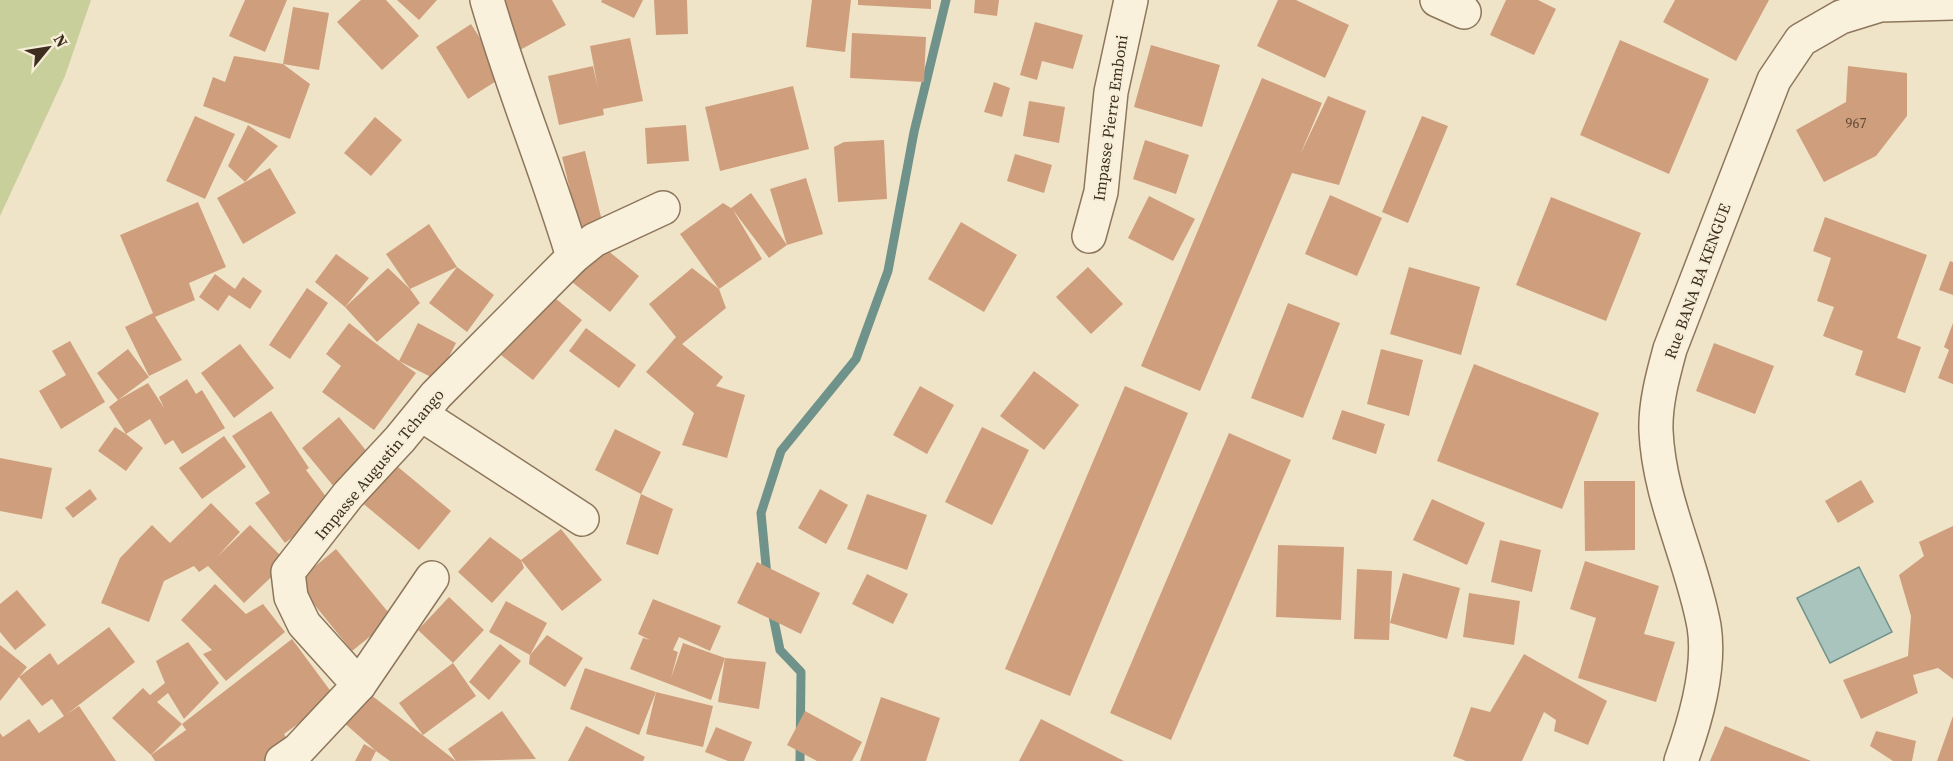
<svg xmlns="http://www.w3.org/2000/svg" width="1953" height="761" font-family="'Source Serif 4',serif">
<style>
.green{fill:#c9cf9b}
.water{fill:#a9c4bc;stroke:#6f938a;stroke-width:1.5}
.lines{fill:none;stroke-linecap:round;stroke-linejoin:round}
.stream{stroke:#6f938a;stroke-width:9}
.building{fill:#cf9f7d}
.minor-casing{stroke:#8d765c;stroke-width:36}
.minor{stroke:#faf1dc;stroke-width:33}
.labels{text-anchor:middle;stroke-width:4.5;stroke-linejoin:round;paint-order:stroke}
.number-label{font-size:14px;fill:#624a37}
.street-label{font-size:16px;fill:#3d2e20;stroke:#f7eed8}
</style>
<rect width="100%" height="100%" fill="#f0e4c8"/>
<polygon class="green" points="0,0 91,0 65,76 0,216"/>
<polygon class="water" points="1859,567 1892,632 1830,663 1797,598"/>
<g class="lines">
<g class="stream">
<polyline points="767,576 761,513 781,451 856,359 888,271 914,132 946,0"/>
<polyline points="772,611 780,650 801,672 800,761"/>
</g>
</g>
<g class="building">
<polygon points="245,0 287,0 265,52 229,36"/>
<polygon points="361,0 386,0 419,36 382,70 337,22"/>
<polygon points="397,0 437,0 419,20"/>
<polygon points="506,0 552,0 566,25 520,50 496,5"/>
<polygon points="602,0 643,0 634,18 601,2"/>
<polygon points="654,0 687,0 688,34 656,35"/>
<polygon points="812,0 851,0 845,52 806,47"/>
<polygon points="858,0 931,0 931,9 858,5"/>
<polygon points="975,0 999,0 997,16 974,13"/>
<polygon points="1278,0 1296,0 1349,25 1325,78 1257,46"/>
<polygon points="1506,0 1538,0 1556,9 1534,55 1490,35"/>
<polygon points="1675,0 1769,0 1736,61 1663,22"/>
<polygon points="293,7 329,13 319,70 283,64"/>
<polygon points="1035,22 1083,35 1073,69 1042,61 1037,80 1020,75"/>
<polygon points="471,24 504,76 468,99 436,47"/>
<polygon points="852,33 926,37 924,82 850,78"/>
<polygon points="630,38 643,101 603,109 604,115 559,125 548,76 593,66 598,88 590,46"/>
<polygon points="1620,40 1709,79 1669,174 1580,135"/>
<polygon points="1151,45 1220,65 1202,127 1134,107"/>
<polygon points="234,56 283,64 310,84 290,139 203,106 213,77 225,82"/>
<polygon points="1848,66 1907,73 1907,116 1876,156 1824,182 1796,130 1846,102"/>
<polygon points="1262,78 1322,103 1300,155 1328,96 1366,111 1339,185 1292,173 1200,391 1141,366"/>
<polygon points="994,82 1010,88 1002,117 984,112"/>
<polygon points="793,86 809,149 720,171 705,107"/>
<polygon points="1029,101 1065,107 1059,143 1023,136"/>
<polygon points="195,116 235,134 205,199 166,181"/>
<polygon points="1422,116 1448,126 1408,223 1382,212"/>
<polygon points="375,117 402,140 371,176 344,153"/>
<polygon points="248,125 278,146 245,182 228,166"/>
<polygon points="686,125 689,161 647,164 645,128"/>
<polygon points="884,140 887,199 838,202 834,147 844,142"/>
<polygon points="1145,140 1189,155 1176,194 1133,179"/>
<polygon points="585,151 602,221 579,227 562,157"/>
<polygon points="1015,154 1052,165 1044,193 1007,181"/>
<polygon points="270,168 296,213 243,244 217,198"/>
<polygon points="806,178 823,234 787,245 769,258 733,210 762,259 719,289 680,234 723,203 731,208 751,193 787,245 770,189"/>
<polygon points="1330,195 1382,218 1357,276 1305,254"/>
<polygon points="1149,196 1195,219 1173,261 1128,238"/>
<polygon points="1551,197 1641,233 1606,321 1516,285"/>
<polygon points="198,202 226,267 189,283 195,300 155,317 182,360 149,376 125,327 153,313 120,235"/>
<polygon points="1825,217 1927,255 1897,338 1921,347 1905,393 1855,375 1863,351 1823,336 1834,307 1817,301 1831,258 1813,251"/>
<polygon points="961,222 1017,255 984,312 928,279"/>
<polygon points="429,224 457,267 494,295 467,332 429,303 457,267 410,289 386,254"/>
<polygon points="601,245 639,276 610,312 572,282"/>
<polygon points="336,254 369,278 345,307 315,282"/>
<polygon points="1950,261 1953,262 1953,295 1939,290"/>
<polygon points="1088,267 1123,304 1091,334 1056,297"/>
<polygon points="1409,267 1480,287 1461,355 1390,334"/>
<polygon points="388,268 410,289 420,303 377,342 345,307"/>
<polygon points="692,268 719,289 726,308 682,344 723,377 716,386 745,395 727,458 682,445 694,413 646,372 676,337 649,304"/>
<polygon points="215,274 235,289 243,277 262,291 250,309 229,295 218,311 199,297"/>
<polygon points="307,288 328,303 290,359 269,345"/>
<polygon points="550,294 582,320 533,380 501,355"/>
<polygon points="1288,303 1340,323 1303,418 1251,398"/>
<polygon points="349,323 399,361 418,323 456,343 437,380 399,361 416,373 374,430 322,392 341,366 326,354"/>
<polygon points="1953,323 1953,384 1938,378 1949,350 1944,347"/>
<polygon points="586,328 636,365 619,388 569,351"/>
<polygon points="70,341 105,402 61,429 39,391 66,375 52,351"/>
<polygon points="1714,343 1774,366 1755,414 1696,391"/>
<polygon points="240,344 274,388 234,418 201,373"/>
<polygon points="128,349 149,377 118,400 148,383 164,408 159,397 187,379 196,394 202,390 225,428 182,454 173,440 165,445 150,419 126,434 143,448 126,471 98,451 115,427 126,434 109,407 118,400 97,373"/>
<polygon points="1381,349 1423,360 1409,416 1367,404"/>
<polygon points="1474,364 1599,413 1562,509 1437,461"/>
<polygon points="1034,371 1079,405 1044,450 1000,416"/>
<polygon points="920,386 954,405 927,454 893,435"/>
<polygon points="1125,386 1188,413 1070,696 1005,669"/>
<polygon points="1342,410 1385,424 1376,454 1332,439"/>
<polygon points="271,411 309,468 306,470 333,506 285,543 255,503 270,493 232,436"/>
<polygon points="339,417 372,458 335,488 302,448"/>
<polygon points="982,427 1029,450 992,525 945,502"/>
<polygon points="615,429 661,452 641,494 595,470"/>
<polygon points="1229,433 1291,460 1171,740 1110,713"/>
<polygon points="224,436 246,467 202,499 179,468"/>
<polygon points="0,458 52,468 42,519 0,511"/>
<polygon points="392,462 451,511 419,550 360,501"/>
<polygon points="1861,480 1874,502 1838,523 1825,501"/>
<polygon points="1584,481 1635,481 1635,550 1585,551"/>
<polygon points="90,489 97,499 73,518 65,508"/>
<polygon points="820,489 848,505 826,544 798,528"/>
<polygon points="641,494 673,509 658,555 626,544"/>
<polygon points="867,494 927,515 907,570 847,549"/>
<polygon points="1432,499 1485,523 1467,565 1413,540"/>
<polygon points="211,503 240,532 217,557 250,525 287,562 244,603 208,566 199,572 194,566 164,581 149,622 101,603 120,558 152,525 170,543"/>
<polygon points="1953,526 1953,679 1938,668 1913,675 1918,693 1861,719 1843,680 1908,656 1911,616 1899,575 1924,556 1919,542"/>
<polygon points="561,529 602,580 562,611 521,560 524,568 492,603 458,572 490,537 521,560"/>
<polygon points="1500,540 1541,550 1532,592 1491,582"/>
<polygon points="1278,545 1344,547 1341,620 1276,617"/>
<polygon points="336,549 393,618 352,651 296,582"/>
<polygon points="1585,561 1659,586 1644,634 1675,642 1656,702 1578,678 1596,618 1570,609"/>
<polygon points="757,562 820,593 801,634 737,603"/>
<polygon points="1357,569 1392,571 1389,640 1354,639"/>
<polygon points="1403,573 1460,588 1447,639 1390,623"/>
<polygon points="867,574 908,594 893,624 852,604"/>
<polygon points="215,584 246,614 263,604 285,632 226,681 203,654 212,650 181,620"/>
<polygon points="17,590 46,625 15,650 0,632 0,604"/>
<polygon points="1469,593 1520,601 1514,645 1463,637"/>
<polygon points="449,597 484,630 453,663 476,696 423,735 399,703 453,663 418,630"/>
<polygon points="653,599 721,626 710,651 679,637 673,650 678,652 671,678 683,643 725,658 711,700 630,669 643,638 650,640 638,634"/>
<polygon points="506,601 547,623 530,655 489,632"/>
<polygon points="109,627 135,662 67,714 79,706 116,761 0,761 0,733 3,737 29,719 39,733 64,716 52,699 42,706 19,677 0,701 0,645 27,667 19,677 50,653 58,665"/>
<polygon points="547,635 583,658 565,687 529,664 530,655"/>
<polygon points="292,639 335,697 284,734 291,745 268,761 155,761 151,755 186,730 182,724 151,755 112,718 143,688 150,695 165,683 156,661 188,642 219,683 184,719 168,693 157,702 182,724"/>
<polygon points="500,644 521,661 489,700 469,682"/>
<polygon points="1524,654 1607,701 1588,745 1554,731 1556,720 1544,712 1522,761 1466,761 1453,756 1471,707 1490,712"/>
<polygon points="725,658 766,662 759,709 718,702"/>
<polygon points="585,668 656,692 639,735 570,709"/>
<polygon points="366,691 456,761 390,761 376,751 371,761 355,761 364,744 376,751 342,721"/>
<polygon points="656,692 713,706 703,747 646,734"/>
<polygon points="881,697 940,718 926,761 860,761"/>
<polygon points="502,711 536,759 456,761 448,749"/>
<polygon points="805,711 862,742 852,761 817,761 787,745"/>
<polygon points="1953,716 1953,761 1937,761"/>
<polygon points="1041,719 1124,761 1019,761"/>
<polygon points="586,726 645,757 643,761 568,761"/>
<polygon points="1725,726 1811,761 1710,761"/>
<polygon points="716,727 752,742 744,761 728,761 705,752"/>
<polygon points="1876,731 1916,741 1912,761 1893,761 1870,746"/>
</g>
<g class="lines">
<g class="minor-casing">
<g id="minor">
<path d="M487,0c25,87 60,170 86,257"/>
<polyline points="1437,0 1464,12"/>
<polyline points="1089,236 1101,192 1111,92 1131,0"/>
<polyline points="422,415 582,519"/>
<polyline points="359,685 432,578"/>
<polyline points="282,761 298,750 359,685 304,624 291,597 288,572 348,495 400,439 436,395 573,257 594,240 663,208"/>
<path d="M1681,761c14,-39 30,-92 23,-135 -12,-66 -45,-127 -48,-195 -1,-27 7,-56 14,-82l104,-269 27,-40 40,-23 39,-12 73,-2"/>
</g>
</g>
<use href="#minor" class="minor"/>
</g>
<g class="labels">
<g class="number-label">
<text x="1856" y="128">967</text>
</g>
<g class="street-label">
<text transform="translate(1110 118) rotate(-82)" y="6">Impasse Pierre Emboni</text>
<text transform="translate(1697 281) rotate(-70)" y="6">Rue BANA BA KENGUE</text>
<text transform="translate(379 464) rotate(-50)" y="6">Impasse Augustin Tchango</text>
</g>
</g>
<g transform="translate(48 48) rotate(60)" stroke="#f7eed8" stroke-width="4.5" paint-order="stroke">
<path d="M0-4.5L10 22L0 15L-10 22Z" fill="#3d2e20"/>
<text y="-9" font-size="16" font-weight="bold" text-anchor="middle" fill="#3d2e20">N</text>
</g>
</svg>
